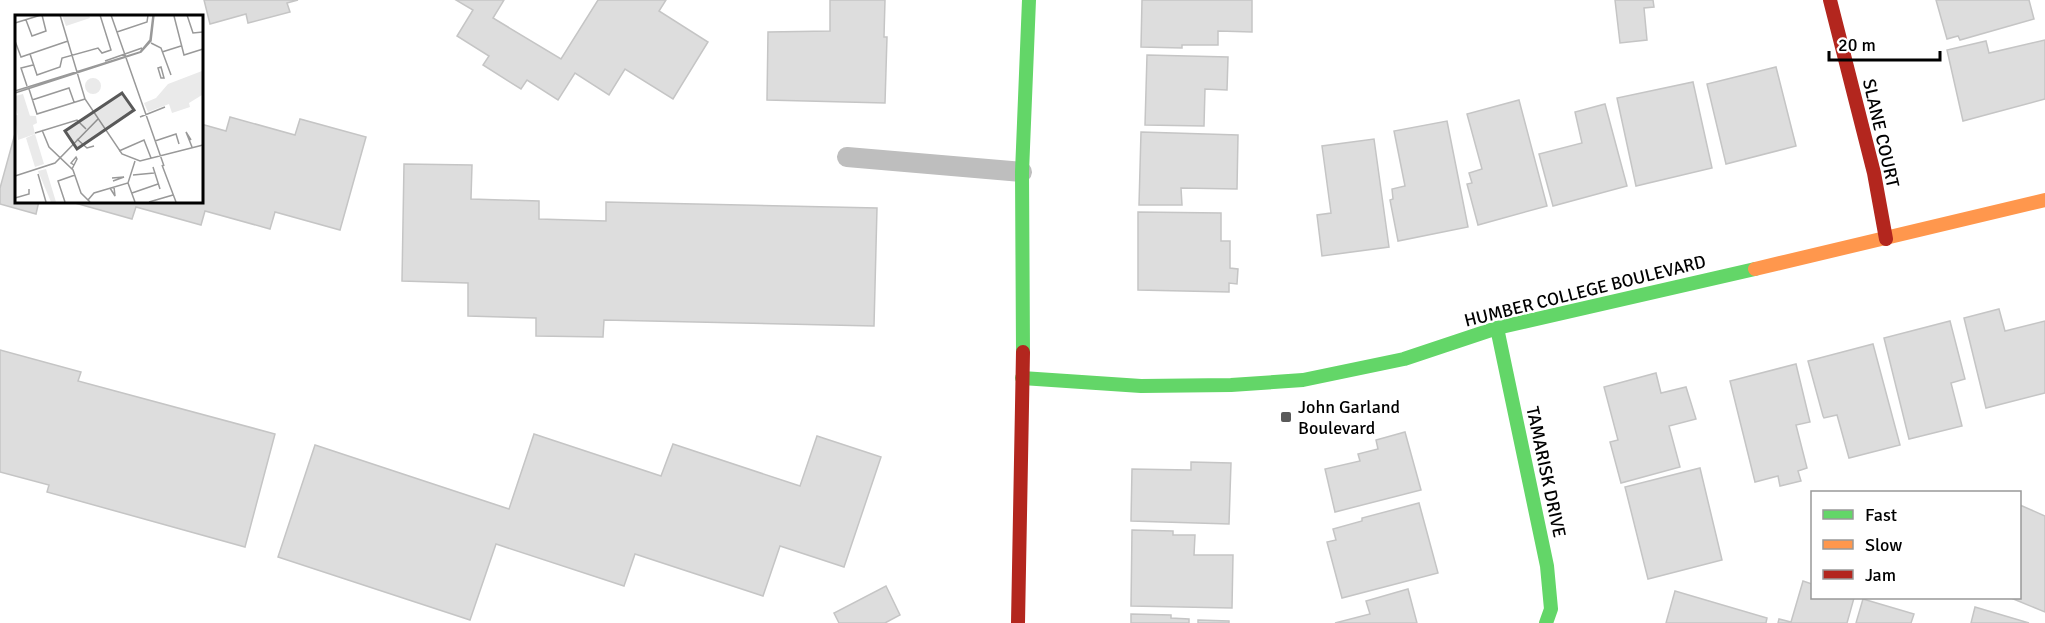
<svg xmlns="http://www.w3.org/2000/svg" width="2045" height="623" font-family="Signika,sans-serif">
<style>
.building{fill:#ddd;stroke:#c5c5c5;stroke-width:1.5}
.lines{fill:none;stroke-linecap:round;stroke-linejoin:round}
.lane{stroke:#bebebe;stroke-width:20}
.fast{stroke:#63d668;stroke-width:14}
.slow{stroke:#ff974d;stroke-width:14}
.jam{stroke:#b3261e;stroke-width:14}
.poi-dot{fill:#595959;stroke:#fff;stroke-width:2}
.labels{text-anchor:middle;stroke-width:4.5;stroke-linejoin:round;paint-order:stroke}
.street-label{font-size:18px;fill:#000;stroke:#fff}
.poi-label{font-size:18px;fill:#000;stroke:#fff;text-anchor:start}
.inset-road{fill:none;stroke:#999;stroke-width:1.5}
.view{fill:#595959;fill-opacity:0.15;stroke:#595959;stroke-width:3}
.inset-edge{fill:none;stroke:#000;stroke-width:3}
</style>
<rect width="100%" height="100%" fill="#fff"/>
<g class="building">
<polygon points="204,0 298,0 287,3 290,12 248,23 246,14 210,24"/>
<polygon points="456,0 504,0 493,18 561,59 598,0 666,0 659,11 708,42 673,99 625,69 609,95 575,73 558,100 527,80 521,89 483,65 489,56 457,36 473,10"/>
<polygon points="830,0 885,0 884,37 887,37 885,103 767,100 768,32 830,31"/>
<polygon points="1142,0 1252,0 1252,32 1218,31 1218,45 1182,45 1182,48 1141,47"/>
<polygon points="1615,0 1653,0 1654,7 1644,8 1647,40 1620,43"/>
<polygon points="1936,0 2029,0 2034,19 1960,40 1958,36 1947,39"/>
<polygon points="2045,40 2045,99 1963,121 1947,50 1986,41 1989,53"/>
<polygon points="1147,55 1228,57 1227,90 1205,89 1204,126 1145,125"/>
<polygon points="1776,67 1796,146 1726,164 1707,84"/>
<polygon points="1693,82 1712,168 1636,186 1617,98"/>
<polygon points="1519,100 1547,206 1478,225 1467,184 1472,183 1469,173 1482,169 1467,114"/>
<polygon points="1605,104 1627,186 1553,206 1539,154 1582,143 1575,112"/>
<polygon points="230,117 295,135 300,119 366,137 340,230 275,212 270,229 205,211 201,225 136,207 132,219 68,201 201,201 201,124 226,131"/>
<polygon points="1447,121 1468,227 1398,241 1390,200 1393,199 1392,189 1405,186 1394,131"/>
<polygon points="16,130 16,201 39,201 36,214 0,204 0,188"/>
<polygon points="1141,132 1238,135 1237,189 1181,188 1182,205 1139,205"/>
<polygon points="1374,139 1389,247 1322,256 1317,215 1331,213 1322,146"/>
<polygon points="404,164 472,165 471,199 539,201 539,219 606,221 606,202 877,208 874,326 604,320 603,337 536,336 536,318 468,316 468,283 402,281"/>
<polygon points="1138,212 1221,213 1221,241 1230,241 1230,268 1238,269 1237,284 1229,283 1229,292 1138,290"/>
<polygon points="1999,309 2005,331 2045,321 2045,393 1986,408 1964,318"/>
<polygon points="1950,321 1965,379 1951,383 1962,426 1909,439 1884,338"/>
<polygon points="1873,344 1900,445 1849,458 1837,415 1824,418 1823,416 1808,361"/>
<polygon points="0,350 81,372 78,381 275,434 245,547 47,492 49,485 0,472"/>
<polygon points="1796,364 1810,422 1796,425 1807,468 1798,471 1801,481 1780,486 1778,476 1755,482 1730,381"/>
<polygon points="1656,373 1661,393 1686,387 1696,419 1669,426 1680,467 1621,483 1610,442 1618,440 1604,387"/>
<polygon points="1405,432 1421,490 1335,512 1325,469 1360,461 1358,454 1378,449 1376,440"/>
<polygon points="534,434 661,476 673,444 800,486 817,436 881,457 844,567 780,546 763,596 635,554 624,586 496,544 470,620 278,557 315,445 509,509"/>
<polygon points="1191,462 1231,463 1229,524 1131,521 1132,469 1191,470"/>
<polygon points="1700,468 1722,560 1648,579 1625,487"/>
<polygon points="1419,503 1438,573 1342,598 1327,542 1336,540 1333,529 1362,521 1362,518"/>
<polygon points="2020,505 2045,516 2045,612 2011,598 2020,598"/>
<polygon points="1132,530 1173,531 1173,535 1195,535 1194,555 1233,555 1232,608 1131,606"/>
<polygon points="1803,581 1812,584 1812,598 1854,598 1847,623 1778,623 1779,619 1791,622"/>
<polygon points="886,586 900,615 885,623 839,623 834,613"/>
<polygon points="1408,589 1417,623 1335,623 1370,614 1366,601"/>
<polygon points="1675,591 1767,618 1766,623 1666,623"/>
<polygon points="1863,599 1914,614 1911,623 1856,623"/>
<polygon points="1975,607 2029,623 1971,623"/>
<polygon points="1131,614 1171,615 1171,618 1189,619 1189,623 1131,623"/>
<polygon points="1198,620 1229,621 1229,623 1198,623"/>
</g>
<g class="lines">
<polyline class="lane" points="847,157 1022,172"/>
<g class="fast">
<polyline points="1497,328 1547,566 1551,609 1546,623"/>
<polyline points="1023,352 1022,172 1029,0"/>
<polyline points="1022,378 1141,386 1231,385 1303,380 1404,359 1497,328 1755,269"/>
</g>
<polyline class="slow" points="1755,269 2045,200"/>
<g class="jam">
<polyline points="1830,0 1874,173 1886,239"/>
<polyline points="1018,623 1023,352"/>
</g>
</g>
<rect class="poi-dot" x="1280" y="411" width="12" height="12" rx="3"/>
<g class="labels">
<g class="street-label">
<text transform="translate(1881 133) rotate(77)" y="6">SLANE COURT</text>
<text transform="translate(1585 291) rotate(-14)" y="6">HUMBER COLLEGE BOULEVARD</text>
<text transform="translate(1546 472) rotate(78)" y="6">TAMARISK DRIVE</text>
</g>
<g class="poi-label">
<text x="1298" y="413">John Garland<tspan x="1298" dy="21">Boulevard</tspan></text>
</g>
</g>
<g transform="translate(15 15)">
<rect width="188" height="188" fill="#fff"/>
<path d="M8,79l7,22h-12l-3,-11v-9zM20,119l9,30 -9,3 -9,-29zM31,154l10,33h-5l-13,-31z" fill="#eaeaea"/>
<path d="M47,0h27l1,3 -24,8zM187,56v24l-13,8 1,4 -18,6 -3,-9 -21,8 -4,-9 12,-5 12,-14zM70 71a8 8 0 1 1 16 0a8 8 0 1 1-16 0ZM0,100l21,1 1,7 -4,2 2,9 -17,6z" fill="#eaeaea"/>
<path class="inset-road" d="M45,0l25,84 37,55 18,7 63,-16M96,0l53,151M148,0h21M172,0l6,18 10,-1M159,1l10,39 19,-6M11,5l6,16 14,-5 -4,-16M0,8l26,-8M102,17l30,-10 1,-7M0,26l6,16 47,-16M136,28l10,5 10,27M147,37l19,-6M15,39l7,21 23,-8 2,-9 36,-10 4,5 9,-3 -11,-35M90,46l37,-13M146,52l3,11h-3l-3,-10zM12,71l-6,-18 12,-3M14,74l8,25 48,-15M0,76l125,-39 10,-12 3,-25M0,78l126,-41 10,-11 3,-26M17,85l37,-12 5,14M125,102l25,-10M27,115l7,17 24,23 8,23 9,9M20,118l42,-13 9,9M62,124l10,9 7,-2M176,125l-5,-8 6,15M140,126l21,-7 3,10M104,136l25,-11 7,18M147,150l14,37M138,152l7,22M57,154l5,-10 -1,-2 -5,6 3,2M23,159l8,28M118,160l21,-2M0,161l40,-13 43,-44M97,163l12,-1 -11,4M113,168l7,19M95,173l5,8 -1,-9M117,178l26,-9M0,183l14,-4v-5M73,185l6,-7 34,-10 7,-22M50,187l-7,-21 17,-6M134,187l24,-7"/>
<path class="view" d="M107,78l12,17 -57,39 -12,-18z"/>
<rect width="188" height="188" class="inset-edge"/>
</g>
<rect x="1811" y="491" width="210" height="108" fill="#ffffff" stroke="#999999" stroke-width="1.5"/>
<rect x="1823" y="510" width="30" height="9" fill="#63d668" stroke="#999999" stroke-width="1.5"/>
<text x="1865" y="521" font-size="18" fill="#000000">Fast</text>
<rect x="1823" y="540" width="30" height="9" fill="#ff974d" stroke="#999999" stroke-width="1.5"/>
<text x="1865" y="551" font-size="18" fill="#000000">Slow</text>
<rect x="1823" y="570" width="30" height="9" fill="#b3261e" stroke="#999999" stroke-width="1.5"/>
<text x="1865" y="581" font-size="18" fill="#000000">Jam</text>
<path d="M1829 51v9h111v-9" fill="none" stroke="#000000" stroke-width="3"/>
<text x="1838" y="51" font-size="18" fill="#000000" stroke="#ffffff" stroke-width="4.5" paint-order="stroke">20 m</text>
</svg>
